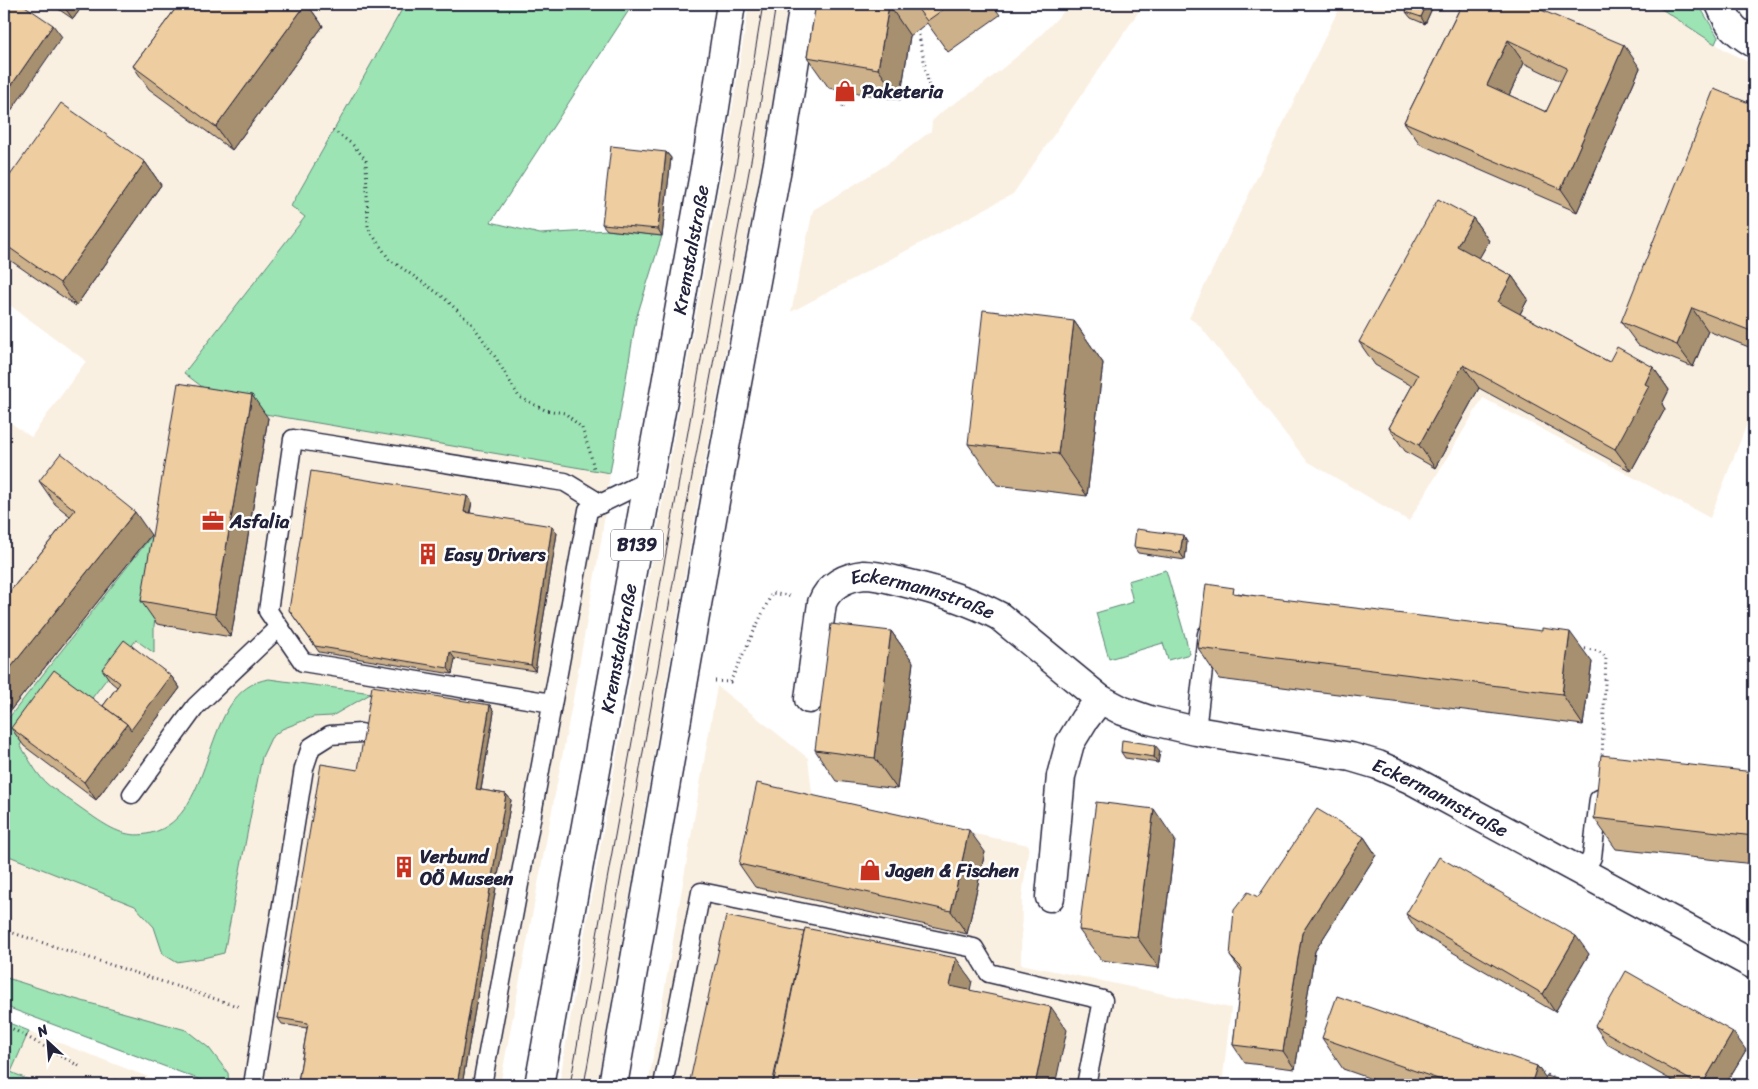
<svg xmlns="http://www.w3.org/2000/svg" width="1758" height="1089" font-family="Sriracha,sans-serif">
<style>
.built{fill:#faf0e2}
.green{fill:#9ce4b3;stroke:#5f8377}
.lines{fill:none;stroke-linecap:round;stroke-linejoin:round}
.service-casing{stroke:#22223b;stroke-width:21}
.minor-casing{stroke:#22223b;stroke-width:31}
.primary-casing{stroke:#22223b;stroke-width:31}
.path{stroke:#22223b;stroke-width:3;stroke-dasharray:1 4;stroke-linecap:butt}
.service{stroke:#fff;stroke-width:18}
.minor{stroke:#fff;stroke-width:28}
.primary{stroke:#fff;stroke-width:28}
.tram{stroke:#22223b;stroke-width:1}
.wall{fill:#cdb18a;stroke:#22223b;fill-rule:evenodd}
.shaded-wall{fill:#a79070;stroke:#22223b}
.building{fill:#eecea0;stroke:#22223b;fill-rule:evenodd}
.labels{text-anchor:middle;stroke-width:5;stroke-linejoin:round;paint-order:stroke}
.shield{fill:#fff;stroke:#646476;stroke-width:1}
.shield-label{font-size:18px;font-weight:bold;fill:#22223b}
.poi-label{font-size:19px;font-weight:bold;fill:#22223b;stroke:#fff;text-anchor:start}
.street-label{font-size:19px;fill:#22223b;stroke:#fff}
</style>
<rect width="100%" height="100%" fill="#fff"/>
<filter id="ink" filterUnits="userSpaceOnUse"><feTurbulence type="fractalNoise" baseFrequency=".02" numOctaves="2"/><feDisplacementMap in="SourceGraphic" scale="10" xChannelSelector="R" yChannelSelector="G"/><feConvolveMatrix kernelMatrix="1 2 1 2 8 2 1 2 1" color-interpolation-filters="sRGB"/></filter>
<g filter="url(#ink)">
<g class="built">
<polygon points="28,4 405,4 291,205 305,216 184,373 230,408 610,473 602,536 572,705 500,1085 214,1085 4,1006 4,418 31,437 86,361 4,301 4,38"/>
<polygon points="749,4 788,4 764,151 700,488 597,1085 559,1085 582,948 726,148"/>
<polygon points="1071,4 1144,4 1013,194 791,312 813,210 886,165 931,131 932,121 944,110 981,86 1032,44"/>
<polygon points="1341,4 1654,4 1727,51 1754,65 1754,406 1710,518 1483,398 1409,521 1307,461 1199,325 1189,318"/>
<polygon points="717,686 808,758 813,801 1029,845 1022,898 1021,964 1231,1008 1222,1085 648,1085"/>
<polygon points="29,1031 169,1085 28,1085 31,1081 11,1072"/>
</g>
<g class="green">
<polygon points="405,4 633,4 491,222 540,234 607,230 662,236 636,319 610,473 230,408 184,373 305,217 291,206"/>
<polygon points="1654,4 1700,4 1703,12 1718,37 1715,44"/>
<path d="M153,534l12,10 -11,82v27l-18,-13 -47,62 -22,-16 -47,59c8,12 15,27 26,38 4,4 10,7 15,11 11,8 23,16 34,24 18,12 34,21 56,15 68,-17 48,-144 118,-154l103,14 -40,23 -19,1 -31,12 -11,9 -9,19 -38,196 -21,5 -27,4 -13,-8 -9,-27 -19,-21 -131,-52v-130z"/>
<polygon points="1166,570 1190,654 1168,660 1163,643 1109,659 1096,613 1133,602 1128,581"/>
<polygon points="4,977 57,994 186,1030 209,1048 228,1073 229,1085 214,1085 4,1006"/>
<polygon points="4,1021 29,1031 11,1072 31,1081 28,1085 4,1085"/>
</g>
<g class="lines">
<g class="service-casing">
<g id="service">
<polyline points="552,703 303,662 268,611 293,439 565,482 601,504"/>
<polyline points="1196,731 1207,634"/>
<polyline points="132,794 196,706 279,627"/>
<polyline points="1583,873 1592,857 1599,799"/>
<polyline points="253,1085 304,768 311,747 330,735 361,733"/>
<polyline points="482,1085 588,510 649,480"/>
<polyline points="663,1085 701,892 974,948 989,973 1103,1000 1086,1085"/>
</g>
</g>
<g class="minor-casing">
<g id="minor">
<path d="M1720,4c10,23 13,26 34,39"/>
<path id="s1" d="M809,699l13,-96c7,-18 24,-26 42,-28 13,0 26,4 38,7 34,8 67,18 97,34l101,83 23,12 26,9 47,11 155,26 27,8 32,14 344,186"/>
<polyline points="1050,897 1061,776 1070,743 1084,720 1100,699"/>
</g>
</g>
<g class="primary-casing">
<g id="primary">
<path id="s2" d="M539,1085l170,-939 22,-142"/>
<polyline points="613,1085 717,490 780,152 804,4"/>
</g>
</g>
<g class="path">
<polyline points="918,30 932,102"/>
<polyline points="843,107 845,91"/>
<polyline points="333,130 352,144 366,160 368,228 389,259 442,296 472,324 496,358 519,397 545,410 565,413 582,428 590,452 594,469"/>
<polyline points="1580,648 1598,651 1606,657 1602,759"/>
<polyline points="715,681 730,682 772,593 793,597"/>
<polyline points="4,930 240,1007"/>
<polyline points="4,1024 79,1066"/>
<polyline points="1538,1070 1552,1078"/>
</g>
<use href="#service" class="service"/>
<use href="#minor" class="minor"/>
<use href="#primary" class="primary"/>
<g class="tram">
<polyline points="570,1085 739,149 763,4"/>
<polyline points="584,1085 690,487 753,150 776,4"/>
</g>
</g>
<g class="wall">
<polygon points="51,4 84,4 73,19"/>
<polygon points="179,4 307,4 323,26 232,150 149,89 133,66"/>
<polygon points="816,4 992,4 1000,15 948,52 927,23 910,36 900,100 829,88 807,57"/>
<polygon points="1434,4 1425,24 1411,18 1406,12"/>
<path d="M1462,4l178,64 -63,144 -157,-68 -16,-22zM1524,63l37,18 -15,31 -37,-17z"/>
<polygon points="1754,105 1754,349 1708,331 1693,367 1638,345 1621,322"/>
<polygon points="666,152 671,158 662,236 607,230 602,224"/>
<polygon points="145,162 161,185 76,306 4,256 4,184"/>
<polygon points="1473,218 1489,241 1479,258 1512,276 1528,299 1520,314 1609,362 1653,367 1669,390 1662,404 1665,409 1631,471 1479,388 1435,468 1405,451 1389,428 1412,386 1375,365 1359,342"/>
<polygon points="1074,321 1103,363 1087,496 997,485 968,444"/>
<polygon points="268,418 231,637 157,624 141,601"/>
<polygon points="39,481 151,535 5,717 4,716 4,599 70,516 55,504"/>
<polygon points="472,502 470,513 557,533 535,671 455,659 452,674 319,652 289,610"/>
<polygon points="1187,542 1185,560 1138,553 1134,547"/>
<polygon points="1238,593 1592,662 1583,725 1219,679 1198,648"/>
<polygon points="891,631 913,662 897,789 836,781 815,750"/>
<polygon points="102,669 171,676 180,688 96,800 24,746 11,728 103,706 117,687 111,682"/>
<polygon points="490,705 494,712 481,790 506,794 511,800 462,1085 301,1085 298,1082 307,1028 282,1024 278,1018 358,770"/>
<polygon points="1160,751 1158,763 1125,758 1121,752"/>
<polygon points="1754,772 1754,864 1616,849 1594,818"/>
<polygon points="1364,837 1376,855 1315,951 1295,1069 1245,1063 1233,1045 1242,972 1230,956 1258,897"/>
<polygon points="1175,840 1159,968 1101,960 1079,930"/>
<polygon points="985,852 967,934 755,887 739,864"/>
<polygon points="1406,914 1589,954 1555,1012 1418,932"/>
<polygon points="1595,1026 1746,1050 1725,1085 1680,1085 1607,1044"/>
<polygon points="1322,1038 1537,1066 1545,1078 1575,1085 1389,1085 1343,1069"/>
</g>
<g class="shaded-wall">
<polygon points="67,4 84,4 73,19 64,7"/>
<polygon points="306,4 307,4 323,26 232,150 216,127"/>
<polygon points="1427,4 1434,4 1425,24 1421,17"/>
<polygon points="889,5 910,36 900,100 878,69"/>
<polygon points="53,25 62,37 4,121 4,96"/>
<polygon points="1508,40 1524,63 1503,108 1487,85"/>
<polygon points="1624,45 1640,68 1577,212 1561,189"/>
<polygon points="666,152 671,158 662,236 658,229"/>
<polygon points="145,162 161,185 76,306 60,283"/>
<polygon points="1473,218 1489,241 1473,269 1457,246"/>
<polygon points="1512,276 1528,299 1514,325 1498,302"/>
<polygon points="1692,308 1708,331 1693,367 1677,345"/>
<polygon points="1074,321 1103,363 1087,496 1058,454"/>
<polygon points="1754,323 1754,336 1751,331"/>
<polygon points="1463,365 1479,388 1435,468 1419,445"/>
<polygon points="1653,367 1669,390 1662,404 1665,409 1631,471 1615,449 1645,384"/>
<polygon points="252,395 268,418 231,637 215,614"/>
<polygon points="467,496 472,502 468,518 464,512"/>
<polygon points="135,512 151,535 5,717 4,715 4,676"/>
<polygon points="552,526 557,533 535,671 531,665"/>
<polygon points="1183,535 1187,542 1185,560 1180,553"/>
<polygon points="891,631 913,662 897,789 875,758"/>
<polygon points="1570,632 1592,662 1583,725 1562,694"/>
<polygon points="450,652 455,659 452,674 448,668"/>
<polygon points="171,676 180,688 96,800 84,782 127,724"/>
<polygon points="490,705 494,712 480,795 476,789"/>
<polygon points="1155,745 1160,751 1158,763 1154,757"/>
<polygon points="506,794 511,800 462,1085 457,1085"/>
<polygon points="1154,809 1175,840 1159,968 1137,937"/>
<polygon points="969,830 985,852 967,934 951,911"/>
<polygon points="1364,837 1376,855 1315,951 1295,1069 1283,1051 1302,933"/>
<polygon points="1576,936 1589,954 1555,1012 1543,994"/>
<polygon points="956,958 972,981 966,1009 950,986"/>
<polygon points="1051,1007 1067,1030 1055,1085 1035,1085"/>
<polygon points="1733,1032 1746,1050 1725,1085 1702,1085"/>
<polygon points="1537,1066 1551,1085 1531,1085"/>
</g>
<g class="building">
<polygon points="11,4 22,4 53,25 4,96 4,14"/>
<polygon points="60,4 67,4 64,7"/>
<polygon points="179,4 306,4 216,127 133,66"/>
<polygon points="816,4 890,4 889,5 878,69 807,57"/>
<polygon points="914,4 951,4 927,21"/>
<polygon points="1409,4 1427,4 1421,17 1406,12"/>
<path d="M1462,4h65l97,41 -63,144 -157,-67zM1508,40l59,28 -21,44 -59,-27z"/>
<polygon points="1714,89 1754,105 1754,323 1751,331 1692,308 1677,345 1621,322"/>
<polygon points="61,103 145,162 60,283 4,244 4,184"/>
<polygon points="611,146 666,152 658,229 602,224"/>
<polygon points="1438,199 1473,218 1457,246 1512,276 1498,302 1609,362 1617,347 1653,367 1645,384 1649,386 1615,449 1463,365 1419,445 1389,428 1418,375 1359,342"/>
<polygon points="983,310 1074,321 1058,454 968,444"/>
<polygon points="178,383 252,395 215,614 141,601"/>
<polygon points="61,453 135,512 4,676 4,599 75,510 39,481"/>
<polygon points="311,471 467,496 464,512 552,526 531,665 450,652 448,668 315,646 289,610"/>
<polygon points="1136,529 1183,535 1180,553 1134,547"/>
<polygon points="1206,584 1234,588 1233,593 1542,631 1542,628 1570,632 1562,694 1198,648"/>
<polygon points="831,624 891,631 875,758 815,750"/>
<polygon points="124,640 171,676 131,730 127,724 103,706 120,683 102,669"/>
<polygon points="54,670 127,724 84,782 11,728"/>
<polygon points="372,686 490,705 476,789 506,794 457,1085 308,1085 298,1082 308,1023 278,1018 321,764 358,770"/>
<polygon points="1122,740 1155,745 1154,757 1121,752"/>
<polygon points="1601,755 1754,772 1754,836 1594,818"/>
<polygon points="757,783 969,830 951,911 739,864"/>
<polygon points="1096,802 1154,809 1137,937 1079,930"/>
<polygon points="1317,809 1364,837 1302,933 1283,1051 1233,1045 1242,968 1230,956 1234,910 1248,892 1258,897"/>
<polygon points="1439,857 1576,936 1543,994 1406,914"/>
<polygon points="726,916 804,932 772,1085 689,1085"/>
<polygon points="805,928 956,958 950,986 1051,1007 1035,1085 773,1085"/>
<polygon points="1626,971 1733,1032 1702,1085 1699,1085 1595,1026"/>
<polygon points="1337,996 1537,1066 1531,1085 1455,1085 1322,1038"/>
<polygon points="1546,1076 1575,1085 1543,1085"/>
<polygon points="115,1079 132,1085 112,1085"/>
</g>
</g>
<defs>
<g id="shop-bare" transform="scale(1.725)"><path d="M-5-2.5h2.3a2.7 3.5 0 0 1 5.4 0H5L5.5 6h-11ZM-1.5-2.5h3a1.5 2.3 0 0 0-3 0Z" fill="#c8321e" stroke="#fff" stroke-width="2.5" paint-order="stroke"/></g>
<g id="office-bare" transform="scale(1.725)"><path d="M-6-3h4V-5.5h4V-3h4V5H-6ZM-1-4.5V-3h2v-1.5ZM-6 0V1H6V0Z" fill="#c8321e" stroke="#fff" stroke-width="2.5" paint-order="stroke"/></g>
<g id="building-bare" transform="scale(1.725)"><path d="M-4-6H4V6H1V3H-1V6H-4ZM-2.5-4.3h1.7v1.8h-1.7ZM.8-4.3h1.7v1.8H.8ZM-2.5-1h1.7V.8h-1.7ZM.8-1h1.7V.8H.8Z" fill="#c8321e" stroke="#fff" stroke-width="2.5" paint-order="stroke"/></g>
</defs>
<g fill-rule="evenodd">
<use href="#shop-bare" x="845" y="91"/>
<use href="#office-bare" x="213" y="521"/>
<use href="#building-bare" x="428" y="554"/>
<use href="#building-bare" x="404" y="867"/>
<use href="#shop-bare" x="870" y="870"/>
</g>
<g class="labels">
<rect class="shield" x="611" y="529.5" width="52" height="31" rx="4"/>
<g class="shield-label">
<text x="637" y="551">B139</text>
</g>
<g class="poi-label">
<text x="862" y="98">Paketeria</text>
<text x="230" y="528">Asfalia</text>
<text x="444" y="561">Easy Drivers</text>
<text x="420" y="863">Verbund<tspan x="420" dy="22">OÖ Museen</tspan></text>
<text x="886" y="877">Jagen &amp; Fischen</text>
</g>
<g class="street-label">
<text dy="7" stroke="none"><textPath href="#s2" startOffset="849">Kremstalstraße</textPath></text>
<text dy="7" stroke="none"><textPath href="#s1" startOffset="211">Eckermannstraße</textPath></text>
<text dy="7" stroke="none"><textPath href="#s2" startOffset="444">Kremstalstraße</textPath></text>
<text dy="7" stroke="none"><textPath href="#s1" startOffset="780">Eckermannstraße</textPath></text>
</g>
</g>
<rect width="1758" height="1089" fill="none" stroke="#fff" stroke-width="20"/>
<rect x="10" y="10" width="1738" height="1069" fill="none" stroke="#22223b" stroke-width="2" filter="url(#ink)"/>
<g transform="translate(48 1042) rotate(334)" stroke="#ffffff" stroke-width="4" paint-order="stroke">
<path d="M0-4L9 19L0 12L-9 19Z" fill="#22223b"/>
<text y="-8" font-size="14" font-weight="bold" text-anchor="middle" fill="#22223b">N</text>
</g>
</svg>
